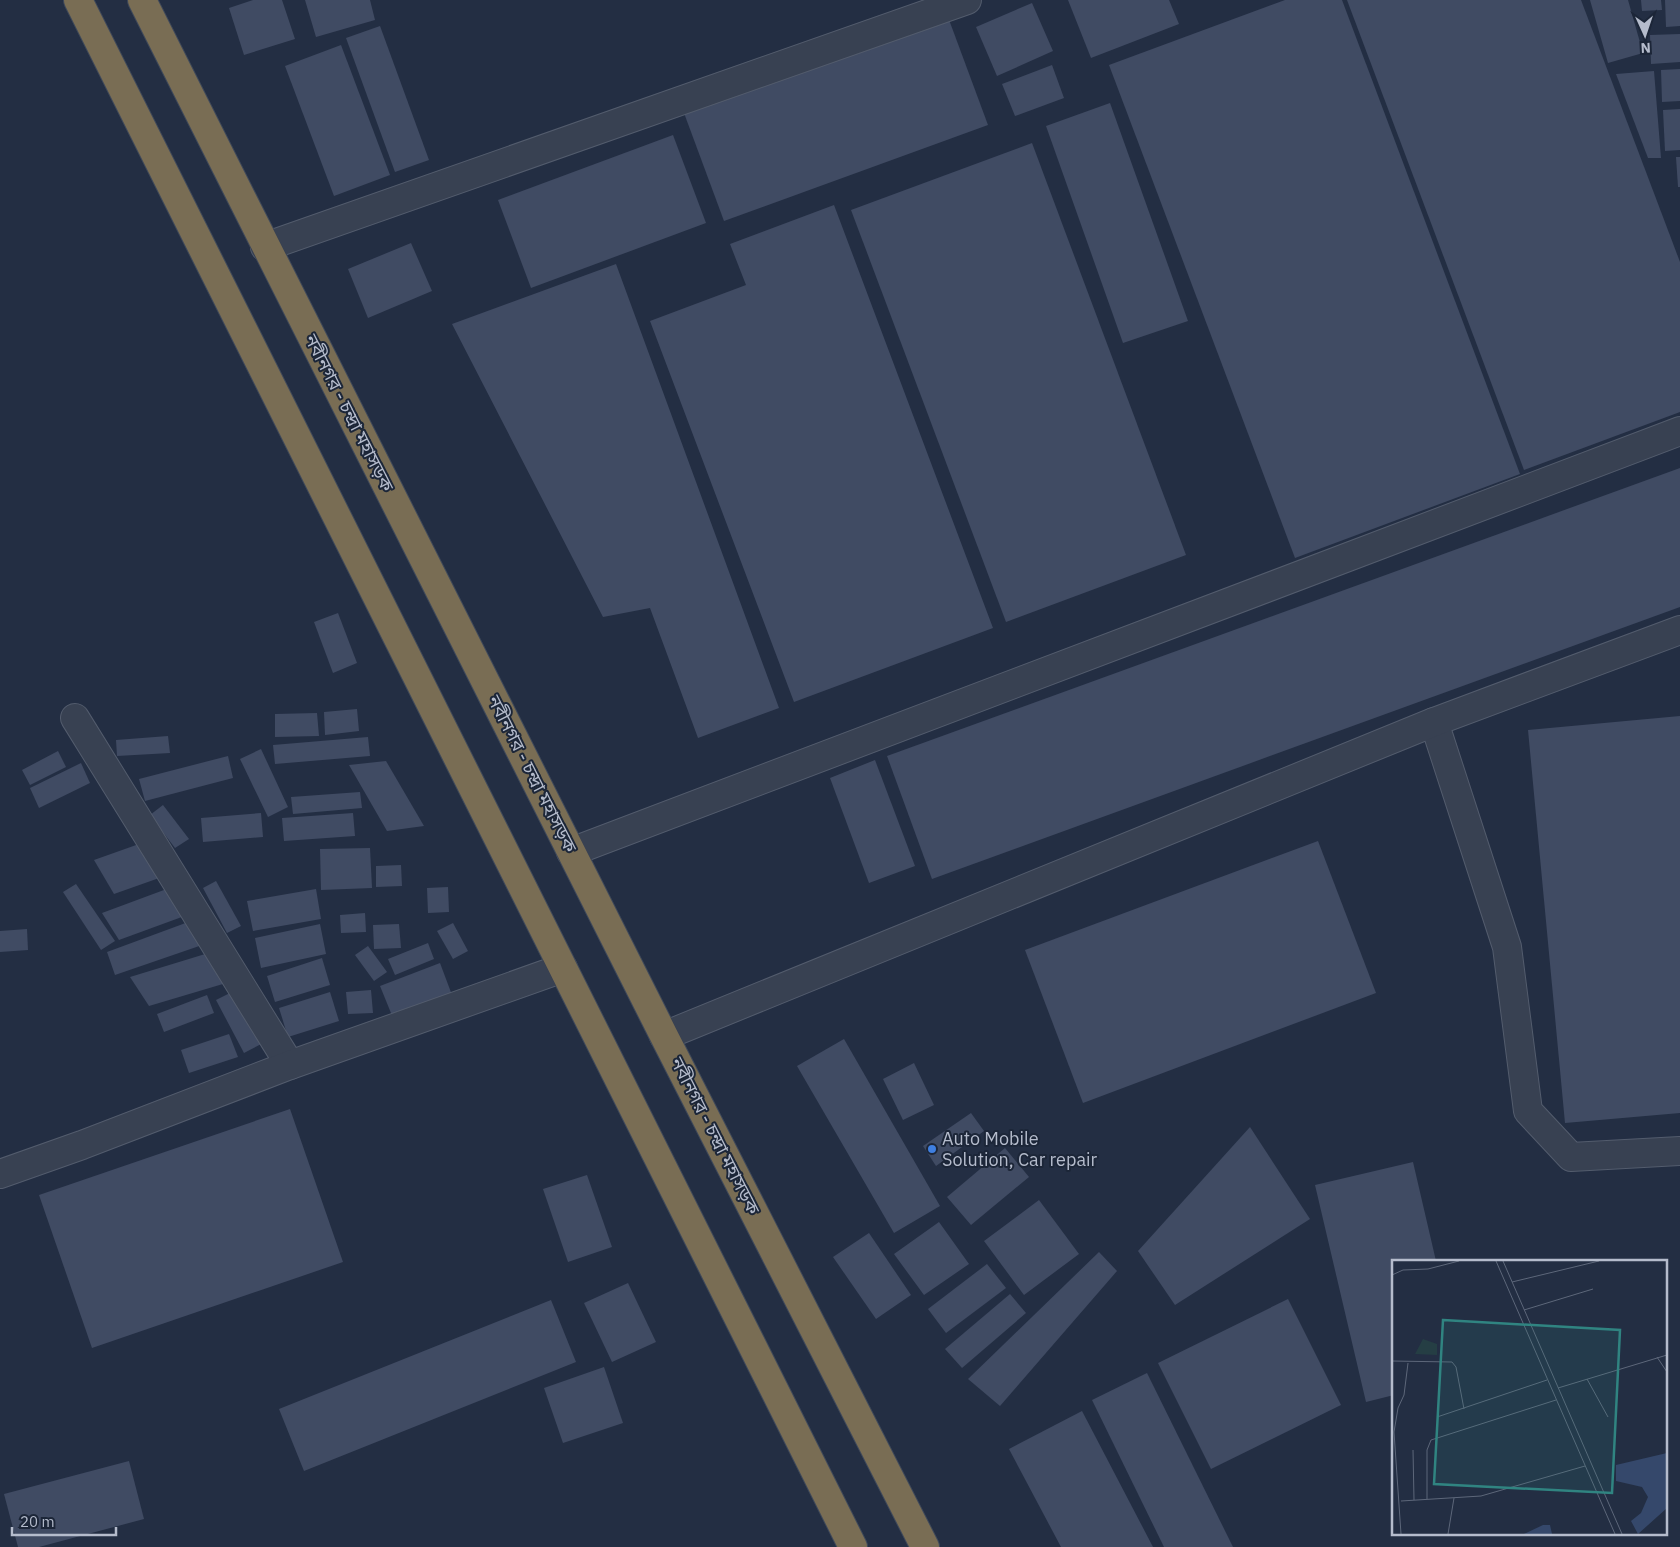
<svg xmlns="http://www.w3.org/2000/svg" width="1680" height="1547" font-family="'IBM Plex Sans','Noto Sans Bengali',sans-serif">
<style>
.building{fill:#404b63}
.lines{fill:none;stroke-linecap:round;stroke-linejoin:round}
.minor-casing{stroke:#535c6d;stroke-width:30}
.highway-casing{stroke:#3f495a;stroke-width:30}
.minor{stroke:#384152;stroke-width:28}
.highway{stroke:#796d54;stroke-width:28}
.shop-dot{fill:#3f7fe0;stroke:#1c2638;stroke-width:2}
.labels{text-anchor:middle;stroke-width:4;stroke-linejoin:round;paint-order:stroke}
.street-label{font-size:18px;fill:#b5bccc;stroke:#1c2638}
.poi-label{font-size:18px;fill:#b5bccc;stroke:#1c2638;text-anchor:start}
.inset-road{fill:none;stroke:#5d677a;stroke-width:1}
.view{fill:#308481;fill-opacity:0.15;stroke:#308481;stroke-width:2.5}
.inset-edge{fill:none;stroke:#b5bccc;stroke-width:2.5}
</style>
<rect width="100%" height="100%" fill="#232e43"/>
<g class="building">
<polygon points="253,0 282,0 295,39 244,55 229,8"/>
<polygon points="305,0 370,0 375,20 316,37"/>
<polygon points="1068,0 1169,0 1179,24 1091,58"/>
<polygon points="1285,0 1342,0 1520,474 1295,558 1109,65"/>
<polygon points="1347,0 1581,0 1680,262 1680,412 1524,470"/>
<polygon points="1590,0 1628,0 1643,53 1608,63"/>
<polygon points="1641,0 1661,0 1662,10 1642,11"/>
<polygon points="1665,0 1680,0 1680,26 1666,27"/>
<polygon points="1032,3 1053,51 997,76 976,27"/>
<polygon points="948,17 988,125 724,221 684,113"/>
<polygon points="380,26 429,160 395,172 346,38"/>
<polygon points="1680,34 1680,62 1651,64 1650,35"/>
<polygon points="341,45 390,175 334,196 285,66"/>
<polygon points="1052,65 1064,98 1015,116 1002,84"/>
<polygon points="1680,69 1680,101 1662,102 1661,70"/>
<polygon points="1654,71 1661,158 1648,158 1616,74"/>
<polygon points="1110,103 1188,321 1123,343 1046,126"/>
<polygon points="1680,109 1680,150 1665,151 1663,110"/>
<polygon points="673,135 706,223 531,288 498,200"/>
<polygon points="1032,143 1186,555 1006,622 851,210"/>
<polygon points="1676,157 1680,157 1680,187 1678,187"/>
<polygon points="834,205 993,628 794,702 650,321 746,285 730,244"/>
<polygon points="411,243 432,291 368,318 348,269"/>
<polygon points="616,264 779,708 698,738 650,608 603,617 452,324"/>
<polygon points="1680,468 1680,607 932,879 887,756"/>
<polygon points="338,613 357,663 333,673 314,622"/>
<polygon points="357,709 359,731 325,735 324,712"/>
<polygon points="317,713 319,736 275,737 275,714"/>
<polygon points="1680,716 1680,1113 1565,1123 1528,730"/>
<polygon points="168,736 170,753 117,756 116,740"/>
<polygon points="368,737 370,756 275,764 273,745"/>
<polygon points="261,749 288,807 268,817 240,759"/>
<polygon points="58,751 66,767 30,785 22,770"/>
<polygon points="228,756 233,778 145,801 139,779"/>
<polygon points="875,760 915,866 869,883 830,778"/>
<polygon points="386,761 424,826 387,831 349,765"/>
<polygon points="81,763 90,783 39,808 30,788"/>
<polygon points="360,792 362,808 293,814 291,797"/>
<polygon points="163,805 189,839 175,848 150,815"/>
<polygon points="261,813 263,837 203,842 201,818"/>
<polygon points="353,813 355,836 284,841 282,818"/>
<polygon points="1318,841 1376,993 1083,1103 1025,950"/>
<polygon points="139,844 162,877 114,894 94,860"/>
<polygon points="370,848 372,888 321,890 320,849"/>
<polygon points="401,865 402,886 376,887 376,866"/>
<polygon points="216,881 241,926 227,933 203,888"/>
<polygon points="76,884 115,941 101,950 63,892"/>
<polygon points="172,887 190,914 119,940 102,913"/>
<polygon points="448,887 449,912 428,913 427,888"/>
<polygon points="316,889 321,919 253,931 247,901"/>
<polygon points="365,913 366,932 341,933 340,915"/>
<polygon points="191,921 208,943 115,975 107,952"/>
<polygon points="453,923 468,951 453,959 437,931"/>
<polygon points="320,924 326,954 261,968 255,938"/>
<polygon points="399,924 401,948 374,949 373,925"/>
<polygon points="27,929 28,950 0,952 0,931"/>
<polygon points="428,943 434,959 395,975 388,959"/>
<polygon points="368,946 387,972 374,981 355,955"/>
<polygon points="215,951 233,981 149,1006 130,977"/>
<polygon points="322,958 330,985 275,1002 267,976"/>
<polygon points="440,963 452,995 393,1018 380,986"/>
<polygon points="236,990 263,1043 244,1053 216,1000"/>
<polygon points="371,990 373,1013 348,1014 346,992"/>
<polygon points="330,992 339,1021 288,1037 279,1008"/>
<polygon points="207,995 214,1013 164,1032 157,1014"/>
<polygon points="229,1034 238,1057 189,1073 181,1050"/>
<polygon points="844,1039 940,1206 894,1233 797,1066"/>
<polygon points="914,1063 934,1105 903,1120 883,1079"/>
<polygon points="290,1109 343,1262 92,1348 39,1195"/>
<polygon points="971,1113 984,1131 936,1166 923,1146"/>
<polygon points="1250,1127 1310,1219 1175,1305 1138,1251"/>
<polygon points="1005,1148 1029,1177 971,1225 947,1197"/>
<polygon points="1413,1162 1436,1261 1394,1261 1394,1395 1366,1402 1315,1185"/>
<polygon points="587,1175 612,1247 568,1262 543,1189"/>
<polygon points="1039,1200 1079,1254 1024,1295 984,1241"/>
<polygon points="939,1222 969,1264 924,1295 894,1254"/>
<polygon points="869,1233 911,1295 876,1319 833,1257"/>
<polygon points="1099,1252 1117,1271 1000,1406 968,1379"/>
<polygon points="987,1264 1006,1288 946,1333 928,1309"/>
<polygon points="628,1283 656,1342 612,1362 584,1303"/>
<polygon points="1010,1294 1026,1313 962,1368 945,1349"/>
<polygon points="1288,1299 1341,1405 1211,1469 1158,1363"/>
<polygon points="551,1300 576,1362 304,1471 279,1409"/>
<polygon points="604,1367 623,1423 563,1443 544,1388"/>
<polygon points="1147,1373 1233,1547 1164,1547 1092,1400"/>
<polygon points="1082,1411 1153,1547 1061,1547 1009,1449"/>
<polygon points="129,1461 144,1519 39,1547 18,1547 4,1494"/>
</g>
<g class="lines">
<g class="minor-casing">
<g id="minor">
<polyline points="265,247 967,0"/>
<polyline points="75,718 290,1065"/>
<polyline points="1434,722 1507,947 1528,1111 1571,1157 1680,1151"/>
<polyline points="571,852 1680,431"/>
<polyline points="664,1036 1434,722 1680,630"/>
<polyline points="0,1174 82,1145 290,1065 563,968"/>
</g>
</g>
<g class="highway-casing">
<g id="highway">
<polyline points="78,0 853,1547"/>
<polyline points="142,0 664,1036 925,1547"/>
</g>
</g>
<use href="#minor" class="minor"/>
<use href="#highway" class="highway"/>
</g>
<circle class="shop-dot" cx="932" cy="1149" r="5"/>
<g class="labels">
<g class="street-label">
<text transform="translate(349 413) rotate(63)" y="6">নবীনগর - চন্দ্রা মহাসড়ক</text>
<text transform="translate(532 774) rotate(63)" y="6">নবীনগর - চন্দ্রা মহাসড়ক</text>
<text transform="translate(715 1136) rotate(63)" y="6">নবীনগর - চন্দ্রা মহাসড়ক</text>
</g>
<g class="poi-label">
<text x="942" y="1145">Auto Mobile<tspan x="942" dy="21">Solution, Car repair</tspan></text>
</g>
</g>
<g transform="translate(1392 1260)">
<rect width="275" height="275" fill="#232e43"/>
<path d="M31,79l14,5v11l-22,-1z" fill="#253e44"/>
<path d="M275,193v55l-29,26 -7,-13 10,-8 7,-16 -6,-10 -26,-6v-16zM151,265h7l2,9h-28z" fill="#35486b"/>
<path class="inset-road" d="M104,1l119,273M111,1l119,273M0,15l11,-5 25,-1 31,-8M120,22l87,-21M132,50l69,-21M265,97l10,15M0,101l60,1 4,5 8,42M195,119l21,38M166,128l109,-33M45,157l110,-37M21,190l1,50M35,239v-49l4,-10 125,-40M9,241l80,-5 104,-30M9,274l-7,-102 4,-24 6,-13 4,-32M56,274l6,-36"/>
<path class="view" d="M51,60l177,10 -8,163 -178,-9z"/>
<rect width="275" height="275" class="inset-edge"/>
</g>
<g transform="translate(1645 35) rotate(177)" stroke="#1c2638" stroke-width="4" paint-order="stroke">
<path d="M0-4L9 19L0 12L-9 19Z" fill="#b5bccc"/>
<text y="-8" font-size="14" font-weight="bold" text-anchor="middle" fill="#b5bccc">N</text>
</g>
<path d="M12 1527v8h104v-8" fill="none" stroke="#b5bccc" stroke-width="2.5"/>
<text x="20" y="1527" font-size="15" fill="#b5bccc" stroke="#1c2638" stroke-width="4" paint-order="stroke">20 m</text>
</svg>
